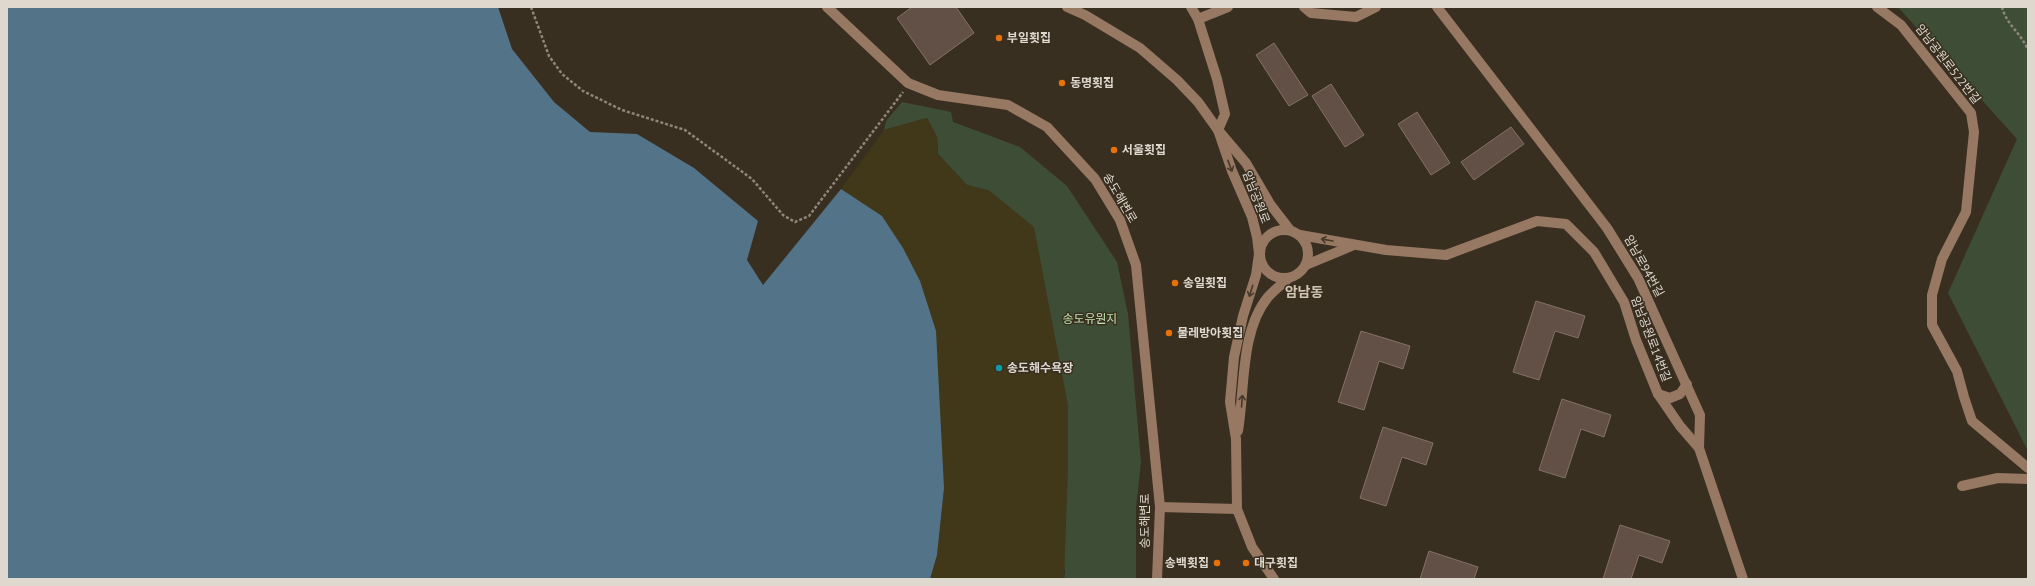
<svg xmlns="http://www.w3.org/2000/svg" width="2035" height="586" font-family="'PT Sans','Noto Sans KR',sans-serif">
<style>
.green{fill:#3e4e36}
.sand{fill:#403818}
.water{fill:#537488}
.building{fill:#625047;stroke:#847167}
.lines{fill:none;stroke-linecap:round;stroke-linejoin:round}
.path{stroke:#8e867a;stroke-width:2.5;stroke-dasharray:3 2;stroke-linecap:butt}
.minor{stroke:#977863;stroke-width:10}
.oneway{stroke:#473a2a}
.food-dot{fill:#e8710a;stroke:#392f20;stroke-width:1.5}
.culture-dot{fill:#0f9aa8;stroke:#392f20;stroke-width:1.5}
.labels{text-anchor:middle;stroke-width:3;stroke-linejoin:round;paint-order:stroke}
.poi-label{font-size:12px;font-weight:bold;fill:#ded8cf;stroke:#392f20;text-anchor:start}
.street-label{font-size:12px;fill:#ded8cf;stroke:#392f20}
.park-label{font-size:12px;fill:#bde1ad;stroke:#392f20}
.quarter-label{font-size:14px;font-weight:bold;fill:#d1c5b3;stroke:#392f20}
</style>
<rect width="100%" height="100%" fill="#392f20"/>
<g class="green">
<polygon points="1898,7 2028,7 2028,451 1948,293 2017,139"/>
<polygon points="902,102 951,112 953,122 1020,147 1067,186 1117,262 1128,314 1141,462 1136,508 1136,579 1064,579 1065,572 990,191 967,185 938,154 937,137 927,118 884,130 886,121"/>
</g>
<polygon class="sand" points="927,118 937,137 938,154 967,185 990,191 1034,227 1068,405 1068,469 1064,579 930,579 937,555 944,488 903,248 882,216 841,189 884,130"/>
<polygon class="water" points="7,7 498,7 512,49 554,102 590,132 637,134 694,168 758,221 747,260 763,285 841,189 882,216 903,248 920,281 936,331 944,488 937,555 930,579 7,579"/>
<g class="building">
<polygon points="912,7 956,7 974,33 930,65 897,18"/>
<polygon points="1274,43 1308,95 1289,106 1256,55"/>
<polygon points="1331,84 1364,135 1345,147 1312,96"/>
<polygon points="1417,112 1450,163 1431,175 1398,124"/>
<polygon points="1511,127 1524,144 1474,180 1461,162"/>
<polygon points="1536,301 1585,316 1578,338 1555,331 1539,380 1513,372"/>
<polygon points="1361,331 1410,346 1403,369 1379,361 1364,410 1338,402"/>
<polygon points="1562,399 1611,415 1604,437 1581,429 1565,478 1539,470"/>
<polygon points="1383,427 1433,443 1426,465 1402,457 1386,506 1360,498"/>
<polygon points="1620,525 1670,541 1662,563 1639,555 1631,579 1603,579"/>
<polygon points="1429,551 1478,567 1474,579 1420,579"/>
</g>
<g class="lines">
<g class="path">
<polyline points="531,7 549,56 562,74 583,91 622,110 685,130 752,179 783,215 795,222 809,216 903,92"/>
<path d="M2002,7c4,17 19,26 26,43"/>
</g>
<g class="minor">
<polyline points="827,7 908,83 938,95 1008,105 1047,127 1095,179 1120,220 1136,265 1160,507 1157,579"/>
<polyline points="1067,7 1085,15 1140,48 1177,80 1198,102 1218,130 1246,163 1270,204 1290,230"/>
<polyline points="1191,7 1198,19"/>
<polyline points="1304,7 1311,13 1356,17 1376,7"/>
<polyline points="1437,7 1607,228 1638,278 1700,415 1699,448 1743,579"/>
<polyline points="1877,7 1901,25 1971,113 1974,132 1966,212 1942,259 1932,295 1932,325 1957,371 1964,397 1972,421 2028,468"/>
<polyline points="1218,130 1232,171 1252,217 1257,237 1259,254 1256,275 1243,316 1234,357 1230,402 1236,439 1237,509 1252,547 1274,579"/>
<polyline points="1218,130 1225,114 1217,79 1198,19 1228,7"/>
<circle cx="1284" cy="254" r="24"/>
<polyline points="1300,235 1386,250 1446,255 1537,221 1566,224 1594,252 1624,302 1636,340 1658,394 1680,426 1699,448"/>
<polyline points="1306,265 1354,245"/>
<polyline points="1658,394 1670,398 1680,394 1687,384"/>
<path d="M1238,431c7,-41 2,-100 30,-134 6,-7 14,-13 21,-19"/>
<polyline points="1962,486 1998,478 2028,479"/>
<polyline points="1160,507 1237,509"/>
</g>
</g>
<defs><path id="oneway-shaft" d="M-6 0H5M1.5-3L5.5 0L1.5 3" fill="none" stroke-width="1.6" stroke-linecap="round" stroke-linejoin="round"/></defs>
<g class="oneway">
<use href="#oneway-shaft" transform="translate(1230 166) rotate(70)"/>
<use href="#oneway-shaft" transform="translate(1327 240) rotate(-170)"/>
<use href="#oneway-shaft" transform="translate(1251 291) rotate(107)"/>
<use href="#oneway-shaft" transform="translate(1242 401) rotate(-86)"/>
</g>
<g class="food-dot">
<circle cx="999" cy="38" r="4"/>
<circle cx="1062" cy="83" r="4"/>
<circle cx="1114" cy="150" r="4"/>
<circle cx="1175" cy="283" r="4"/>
<circle cx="1169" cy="333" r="4"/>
<circle cx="1217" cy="563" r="4"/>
<circle cx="1246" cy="563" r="4"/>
</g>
<circle class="culture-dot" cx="999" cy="368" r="4"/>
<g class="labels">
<g class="poi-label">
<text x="1007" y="42">부일횟집</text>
<text x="1070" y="87">동명횟집</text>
<text x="1122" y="154">서울횟집</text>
<text x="1183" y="287">송일횟집</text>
<text x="1177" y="337">물레방아횟집</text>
<text x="1007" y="372">송도해수욕장</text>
<text x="1209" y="567" text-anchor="end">송백횟집</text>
<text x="1254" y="567">대구횟집</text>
</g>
<g class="street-label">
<text transform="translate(1948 64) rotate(52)" y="4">암남공원로522번길</text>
<text transform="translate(1256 197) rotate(69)" y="4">암남공원로</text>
<text transform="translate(1120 198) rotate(60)" y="4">송도해변로</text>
<text transform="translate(1644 266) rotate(61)" y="4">암남로94번길</text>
<text transform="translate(1651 339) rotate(69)" y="4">암남공원로14번길</text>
<text transform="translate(1145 521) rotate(-90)" y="4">송도해변로</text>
</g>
<g class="park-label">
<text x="1090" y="323">송도유원지</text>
</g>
<g class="quarter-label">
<text x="1304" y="297">암남동</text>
</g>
</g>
<rect width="2035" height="586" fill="none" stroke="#ded8cf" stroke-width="16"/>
</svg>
